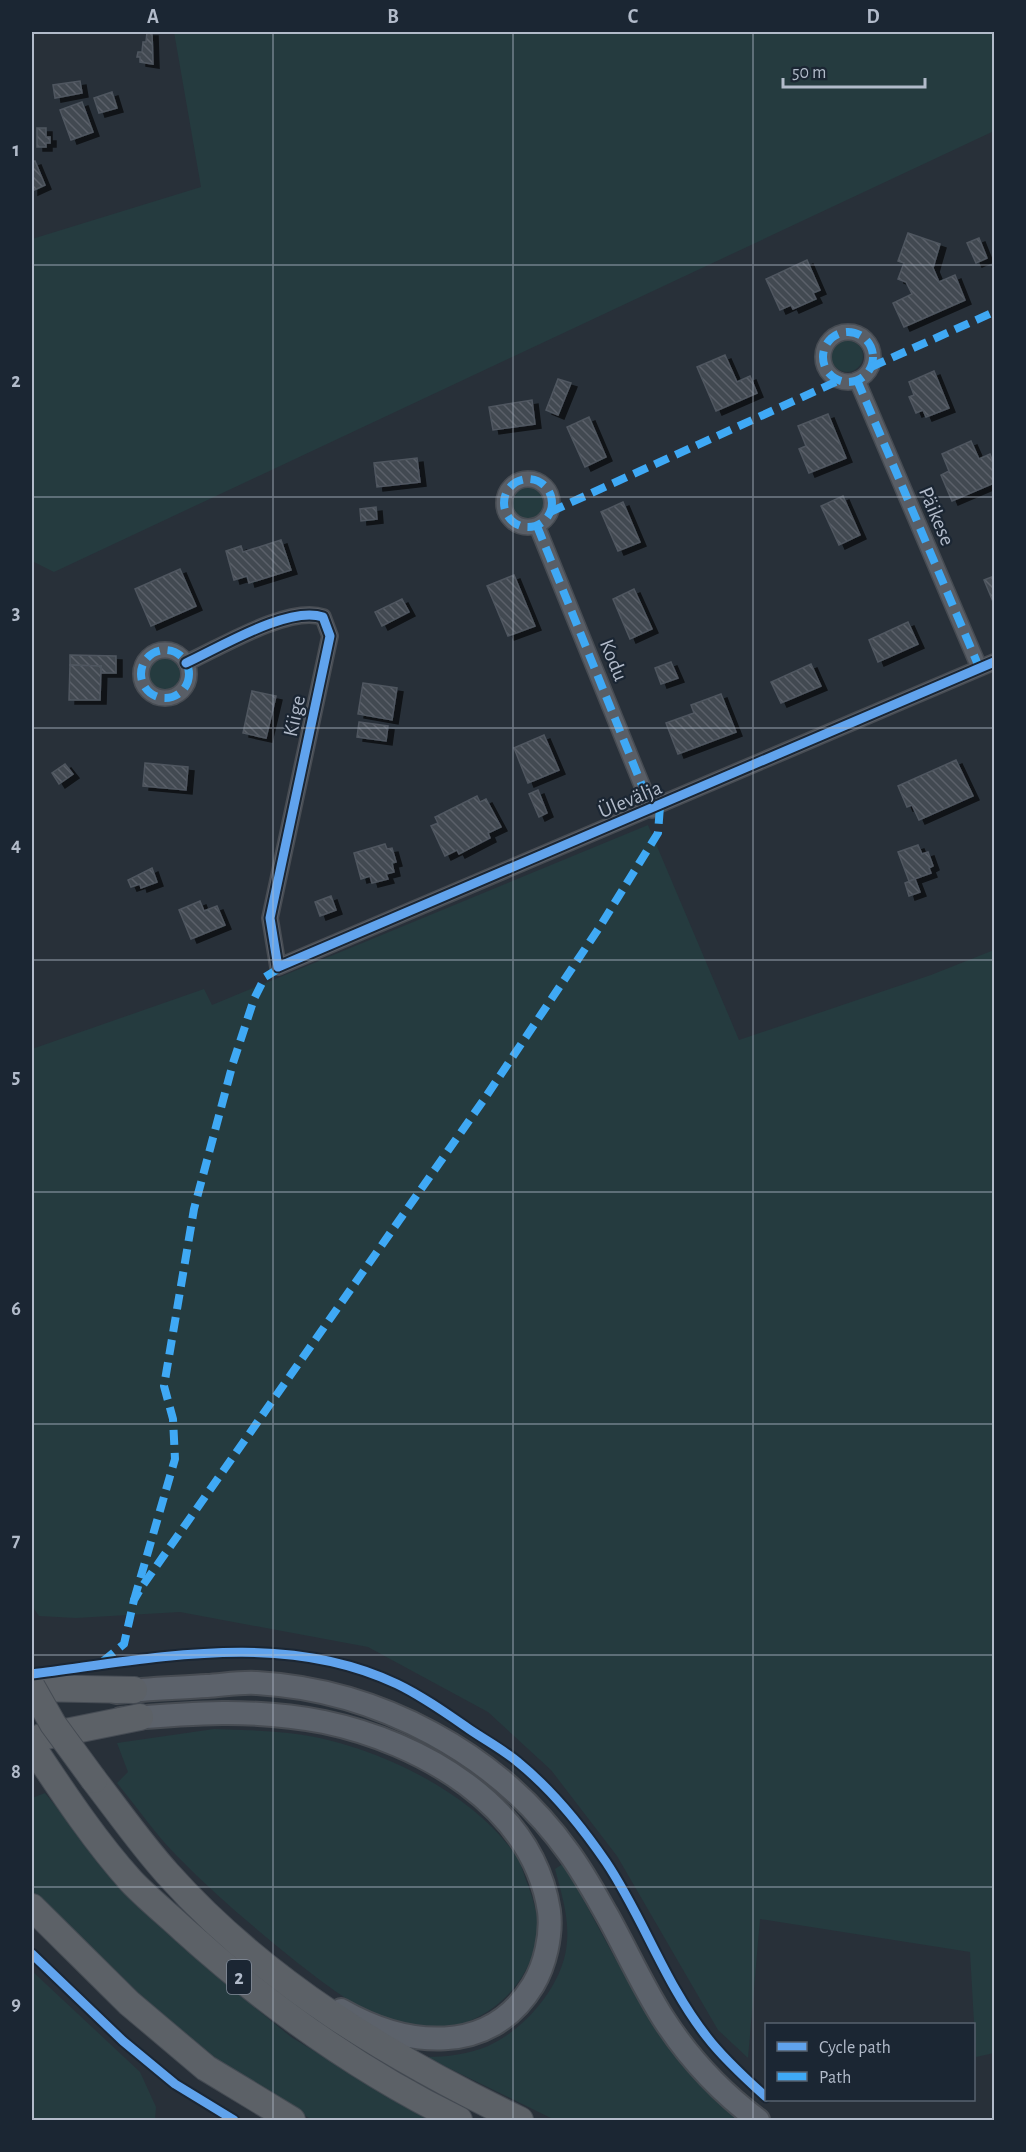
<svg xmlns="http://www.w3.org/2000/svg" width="1026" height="2152" font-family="'Alegreya Sans',sans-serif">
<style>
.green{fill:#253b3f}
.building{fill:url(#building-back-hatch);stroke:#505760;stroke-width:1.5;filter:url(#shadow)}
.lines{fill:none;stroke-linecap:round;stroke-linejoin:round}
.minor-casing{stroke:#474c53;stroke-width:18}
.secondary-casing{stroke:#474c53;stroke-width:26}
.trunk-casing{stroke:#454b53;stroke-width:28}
.minor{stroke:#595e66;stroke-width:15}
.secondary{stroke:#5c626b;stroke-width:22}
.trunk{stroke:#5c6167;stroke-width:26}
.trunk-bridge-casing{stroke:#454b53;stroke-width:28;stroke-linecap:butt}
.trunk-bridge{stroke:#5c6167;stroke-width:26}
.quiet{stroke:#3fa9f5;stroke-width:8;stroke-dasharray:15 8;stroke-linecap:butt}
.cycleway-casing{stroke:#1b2633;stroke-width:13}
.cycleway{stroke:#60a3ed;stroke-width:9}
.grid{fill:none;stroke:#b2bbca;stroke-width:1.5;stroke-opacity:0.55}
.labels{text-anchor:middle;stroke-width:4.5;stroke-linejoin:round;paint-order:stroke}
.shield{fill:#1b2633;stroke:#858e9d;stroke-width:1.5}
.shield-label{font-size:20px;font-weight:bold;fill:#b2bbca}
.street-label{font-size:21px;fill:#b2bbca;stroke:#1b2633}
.neatline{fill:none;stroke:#b2bbca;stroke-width:2}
.grid-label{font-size:20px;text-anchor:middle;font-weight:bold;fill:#b2bbca}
</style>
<defs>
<pattern id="building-back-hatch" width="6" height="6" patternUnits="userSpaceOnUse" patternTransform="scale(1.5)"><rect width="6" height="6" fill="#424951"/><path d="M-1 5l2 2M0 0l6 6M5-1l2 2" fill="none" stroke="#5b6169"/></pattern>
<filter id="shadow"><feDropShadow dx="6" dy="4" stdDeviation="0" flood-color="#0009"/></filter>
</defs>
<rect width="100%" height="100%" fill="#283039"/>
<g class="green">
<polygon points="174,32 994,32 994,131 54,572 32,561 32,239 201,187"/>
<circle cx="847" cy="356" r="16"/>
<circle cx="528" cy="502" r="17"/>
<circle cx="164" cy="674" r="16"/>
<polygon points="648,825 739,1040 931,975 994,950 994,2053 976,2057 970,1952 760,1919 748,2058 718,2030 617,1856 551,1770 488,1712 368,1647 180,1612 76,1618 39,1616 32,1606 32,1049 204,989 212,1005"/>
<path d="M214,1729c24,1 49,1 74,4 79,8 184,57 229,124 5,8 7,19 11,28 5,15 13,36 9,53 -11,62 -75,105 -137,87 -37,-11 -71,-38 -101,-61 -42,-34 -84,-69 -122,-108 -22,-22 -40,-49 -60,-73l11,-11 -11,-29z"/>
<polygon points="45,1793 120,1886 210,1971 291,2037 428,2120 313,2120 244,2083 145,2003 32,1894 32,1798"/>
<path d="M564,1863c49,91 95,190 175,257h-184l-129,-63c20,0 44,-3 62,-11 38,-17 77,-63 79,-105 2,-25 -6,-49 -12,-72z"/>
<polygon points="32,1971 140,2072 156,2107 155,2120 32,2120"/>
</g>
<g class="building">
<polygon points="147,32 152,32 153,64 140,62 140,57 137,57 138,52 142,52 143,42 146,42"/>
<polygon points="80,81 82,93 55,98 53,85"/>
<polygon points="112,92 117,108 99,113 94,98"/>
<polygon points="82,102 93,132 71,140 60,110"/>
<polygon points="37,128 46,128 46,137 50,137 50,143 46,143 46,147 37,147"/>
<polygon points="35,161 45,185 32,191 32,162"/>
<polygon points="908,233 940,244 933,268 939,282 955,275 965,300 904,327 893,303 912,294 906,282 898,279 904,263 898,261"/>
<polygon points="979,238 987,258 976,263 967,243"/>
<polygon points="807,260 820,290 813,293 816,299 793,309 791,305 780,310 766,279"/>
<polygon points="725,355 737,382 750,376 757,393 716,411 697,367"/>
<polygon points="934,371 949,408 926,417 923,410 916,413 909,397 914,395 909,382"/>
<polygon points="558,379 571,383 558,415 546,410"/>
<polygon points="532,400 535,424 493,430 489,407"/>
<polygon points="828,414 846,458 809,473 799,449 806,446 798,426"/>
<polygon points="589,417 606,457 585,467 567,427"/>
<polygon points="971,441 979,459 990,454 994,465 994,483 952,501 941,475 949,471 942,454"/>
<polygon points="417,458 420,482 377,487 374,463"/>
<polygon points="843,496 860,535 839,545 821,506"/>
<polygon points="623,502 640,542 618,551 601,512"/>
<polygon points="376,507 377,519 361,521 360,509"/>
<polygon points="281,540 291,570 249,583 247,576 234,580 226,551 241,546 243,552"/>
<polygon points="180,569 196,606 151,626 135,589"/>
<polygon points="514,575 535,626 508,636 487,586"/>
<polygon points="994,576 994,604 984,580"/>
<polygon points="634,589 652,629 630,639 613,599"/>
<polygon points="402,599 409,612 382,626 375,612"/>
<polygon points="908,622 918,644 878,662 869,640"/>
<polygon points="70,655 116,656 116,673 101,673 101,666 70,665"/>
<polygon points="671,662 678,678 661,684 655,668"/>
<polygon points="811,664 821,686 781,703 771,682"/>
<polygon points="70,665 101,666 100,700 69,700"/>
<polygon points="363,683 397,688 392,720 358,714"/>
<polygon points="252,691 276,696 266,738 243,733"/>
<polygon points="721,694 736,732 678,754 666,723 694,713 691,705"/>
<polygon points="359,722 388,726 386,741 357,737"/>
<polygon points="544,735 559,770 528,783 514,748"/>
<polygon points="956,760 973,796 919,820 912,805 907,807 898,786"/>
<polygon points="145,763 188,767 186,790 143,786"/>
<polygon points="65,764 73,774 59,784 52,773"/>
<polygon points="538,790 547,813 539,817 529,794"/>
<polygon points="477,796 480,802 486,799 501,827 488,833 490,838 459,854 457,850 445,856 431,826 438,823 435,817"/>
<polygon points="385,844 387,849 392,848 396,862 392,863 394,872 386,874 388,879 372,883 370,876 361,879 354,853"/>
<polygon points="918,845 922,854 928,852 933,866 929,868 931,873 909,881 898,852"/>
<polygon points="152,868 157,882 141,888 140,884 131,887 128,880"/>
<polygon points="915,879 920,892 909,896 905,883"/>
<polygon points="331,896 336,910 320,916 315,902"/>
<polygon points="200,901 204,911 217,906 225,925 191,939 179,910"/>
</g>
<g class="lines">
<g class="minor-casing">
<g id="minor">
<circle cx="848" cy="357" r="25"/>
<polyline points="857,380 979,667"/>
<circle cx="528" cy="503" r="24"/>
<polyline points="537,526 652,810"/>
<circle cx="165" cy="674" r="24"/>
<path d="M186,663c33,-15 103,-58 137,-46l7,19 -60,282 8,49 716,-305"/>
</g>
</g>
<g class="secondary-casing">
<g id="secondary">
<path d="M116,1692c30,-3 61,-4 91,-6 16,-1 33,-4 50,-3 121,7 241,70 312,170 14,19 26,41 38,62 19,34 35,70 56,103 25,39 59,75 95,102"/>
<path d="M121,1719c71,-6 132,-11 203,3 96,20 209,83 225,189 3,24 -4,54 -16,74 -44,72 -127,62 -192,25"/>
</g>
</g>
<g class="trunk-casing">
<g id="trunk">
<polyline points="32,1688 134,1690"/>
<polyline points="41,1737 140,1717"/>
<path d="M32,1746c30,45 62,94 99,135 16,17 36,33 53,49 83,75 175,141 275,190"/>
<path d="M94,1780c24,31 47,64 73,93 97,109 224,185 353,247"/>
<polyline points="32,1907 129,2003 206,2068 292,2120"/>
</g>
</g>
<use href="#minor" class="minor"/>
<use href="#secondary" class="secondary"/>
<use href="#trunk" class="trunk"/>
<g class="trunk-bridge-casing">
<polyline id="trunk-bridge" points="32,1687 53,1724 94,1780"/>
</g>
<use href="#trunk-bridge" class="trunk-bridge"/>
<g class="quiet">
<circle cx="848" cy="357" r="25"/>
<polyline points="871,367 994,312"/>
<polyline points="857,380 979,667"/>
<circle cx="528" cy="503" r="24"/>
<polyline points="550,512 840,380"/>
<polyline points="537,526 652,810"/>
<circle cx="165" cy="674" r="24"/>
<polyline points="134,1600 175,1459 173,1419 164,1386 194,1209 233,1063 254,999 265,977 283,966"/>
<polyline points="102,1662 124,1644 134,1600 141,1588 485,1098 599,928 658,833 660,806"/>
</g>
<g class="cycleway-casing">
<g id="cycleway">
<path d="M186,663c33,-15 103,-58 137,-46l7,19 -60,282 8,49 716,-305"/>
<path d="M32,1674c120,-15 250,-45 365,10 25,12 49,29 72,45 16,11 35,21 50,34 33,27 63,64 87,99 37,55 59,122 101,175 16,21 39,42 59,60"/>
<polyline points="32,1954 123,2041 175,2084 234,2120"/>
</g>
</g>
<use href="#cycleway" class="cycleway"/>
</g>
<path class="grid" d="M273,32v2088M513,32v2088M753,32v2088M32,265h962M32,497h962M32,728h962M32,960h962M32,1192h962M32,1424h962M32,1655h962M32,1887h962"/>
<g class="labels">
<rect class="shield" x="227" y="1960" width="24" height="34" rx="4.5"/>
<g class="shield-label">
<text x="239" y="1984">2</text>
</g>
<g class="street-label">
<text transform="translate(937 516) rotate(67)" y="7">Päikese</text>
<text transform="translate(614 660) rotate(68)" y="7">Kodu</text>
<text transform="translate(294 716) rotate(-78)" y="7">Kiige</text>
<text transform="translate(630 799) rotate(-23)" y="7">Ülevälja</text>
</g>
</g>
<rect width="1026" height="2152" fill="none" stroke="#1b2633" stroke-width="66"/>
<rect x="765" y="2023" width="210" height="78" fill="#1b2633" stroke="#57626f" stroke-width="1.5"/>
<rect x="777" y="2042" width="30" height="9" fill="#60a3ed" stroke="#57626f" stroke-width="1.5"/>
<text x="819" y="2053" font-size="18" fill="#b2bbca">Cycle path</text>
<rect x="777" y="2072" width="30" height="9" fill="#3fa9f5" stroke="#57626f" stroke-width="1.5"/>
<text x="819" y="2083" font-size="18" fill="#b2bbca">Path</text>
<path d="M783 78v9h142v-9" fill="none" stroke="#b2bbca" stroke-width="3"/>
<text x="792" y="78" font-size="18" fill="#b2bbca" stroke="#1b2633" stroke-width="4.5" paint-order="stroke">50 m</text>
<rect x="33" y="33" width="960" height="2086" class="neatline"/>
<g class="grid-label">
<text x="153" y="23">A</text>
<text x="393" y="23">B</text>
<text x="633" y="23">C</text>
<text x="873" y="23">D</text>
<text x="16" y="156">1</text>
<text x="16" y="387">2</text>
<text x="16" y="619">3</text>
<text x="16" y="851">4</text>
<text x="16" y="1083">5</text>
<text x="16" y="1315">6</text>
<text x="16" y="1546">7</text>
<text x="16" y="1778">8</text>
<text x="16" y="2010">9</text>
</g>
</svg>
